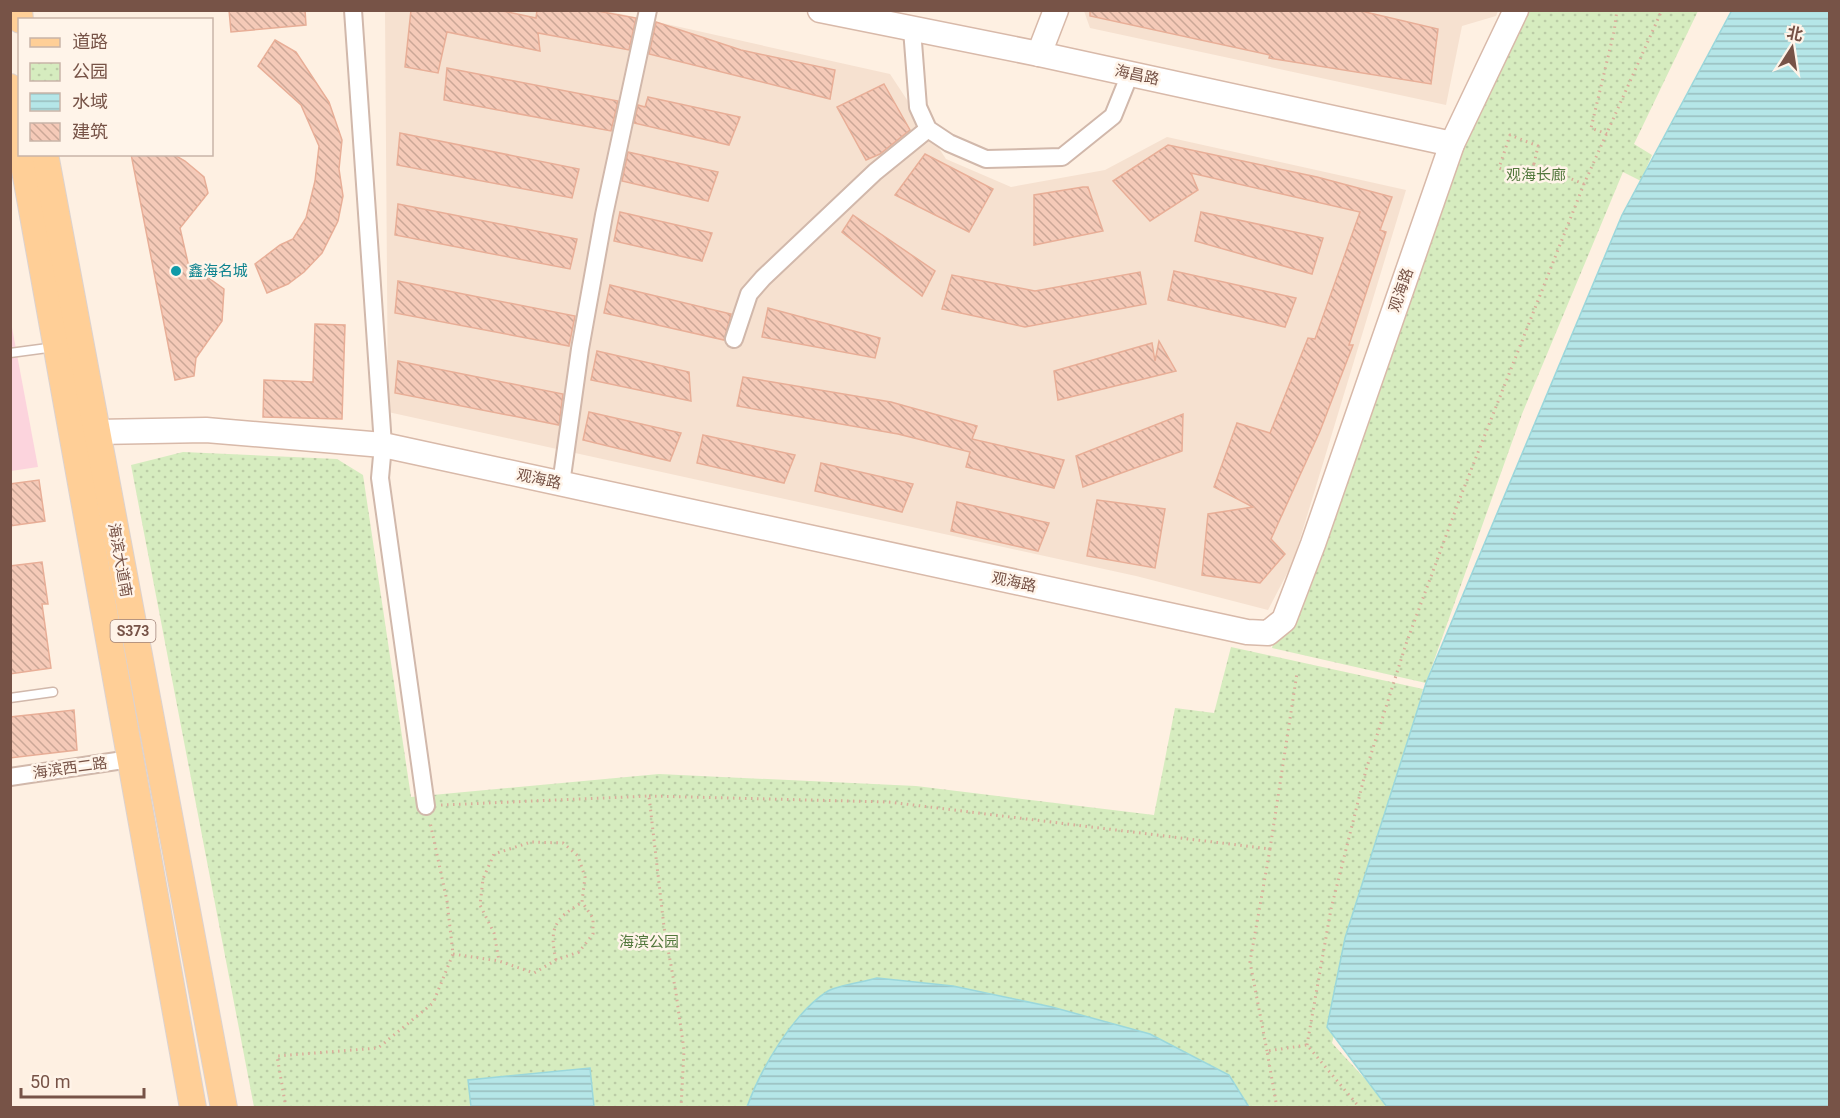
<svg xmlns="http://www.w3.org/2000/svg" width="1840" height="1118" font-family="Roboto,'Noto Sans SC',sans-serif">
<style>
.residential{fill:#f6e1d0}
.medical{fill:#fcd4dd}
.park{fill:url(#park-dots)}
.water{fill:url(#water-rules);stroke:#9bd7db;stroke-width:1.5}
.building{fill:url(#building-back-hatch);stroke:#e8ae97;stroke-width:1.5}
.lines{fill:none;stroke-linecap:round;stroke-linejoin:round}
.lane-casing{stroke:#d1b8ab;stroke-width:11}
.street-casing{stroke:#d1b8ab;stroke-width:20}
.secondary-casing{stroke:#d8b9a9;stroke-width:27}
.primary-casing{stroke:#dcd2cf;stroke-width:28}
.path{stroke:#daad9b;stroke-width:3;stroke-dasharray:1.5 4.5;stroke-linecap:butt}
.lane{stroke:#fff;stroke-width:8}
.street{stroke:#fff;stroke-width:16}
.secondary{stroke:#fff;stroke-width:24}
.primary{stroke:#ffcf97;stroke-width:26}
.culture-dot{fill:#0f9aa8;stroke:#fff4e9;stroke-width:2}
.labels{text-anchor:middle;stroke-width:5;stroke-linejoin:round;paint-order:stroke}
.shield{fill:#fff4e9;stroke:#a08378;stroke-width:1.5}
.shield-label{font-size:14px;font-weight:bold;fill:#775347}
.street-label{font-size:15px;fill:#775347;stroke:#fff4e9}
.park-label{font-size:15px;fill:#52783c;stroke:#fff4e9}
.culture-label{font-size:15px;fill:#0d838f;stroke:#fff4e9;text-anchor:start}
</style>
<defs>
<pattern id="park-dots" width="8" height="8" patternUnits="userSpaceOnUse" patternTransform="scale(1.5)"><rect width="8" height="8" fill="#d6ecbf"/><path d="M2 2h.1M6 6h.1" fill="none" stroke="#bbcca6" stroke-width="1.8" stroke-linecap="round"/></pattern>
<pattern id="water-rules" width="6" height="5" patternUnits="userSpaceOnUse" patternTransform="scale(1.5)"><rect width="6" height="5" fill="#b5e6e8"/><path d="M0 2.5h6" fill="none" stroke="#98bdbe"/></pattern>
<pattern id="building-back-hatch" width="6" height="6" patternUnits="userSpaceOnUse" patternTransform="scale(1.5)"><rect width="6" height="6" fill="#f5cab8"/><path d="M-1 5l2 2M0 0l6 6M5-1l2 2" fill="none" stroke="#cba797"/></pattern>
</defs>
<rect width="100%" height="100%" fill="#fef0e2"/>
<g class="residential">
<polygon points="385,11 608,11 890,74 946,159 1011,187 1105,170 1167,137 1406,190 1293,562 1268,610 1136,576 388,412"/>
<polygon points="1084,11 1498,11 1496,16 1462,26 1446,105 1090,28"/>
</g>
<polygon class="medical" points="10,317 38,467 11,471 10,471"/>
<g class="park">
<polygon points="1526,11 1698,11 1634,144 1652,155 1641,181 1623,172 1522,414 1426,683 1272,648 1281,614 1464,140"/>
<polygon points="183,452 337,459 363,475 411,797 659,774 916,786 1154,815 1175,708 1214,713 1231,647 1423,689 1332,1043 1391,1107 1249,1107 1229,1075 1150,1034 1052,1007 953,986 877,978 753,1090 747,1107 254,1107 131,465"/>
</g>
<g class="water">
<polygon points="1732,10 1829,11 1829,1107 1387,1107 1327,1027 1345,938 1426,683 1622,215"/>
<path d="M877,978l76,8 99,21 98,27 79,41 20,32h-502c13,-37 46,-94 81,-116 11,-6 36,-9 49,-13z"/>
<polygon points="590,1068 594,1107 471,1107 468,1080"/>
</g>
<g class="building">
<polygon points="229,10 305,10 306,25 231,32"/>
<polygon points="411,10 498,10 536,18 537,10 592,10 636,18 629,50 538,33 540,51 447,32 438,73 405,67"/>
<polygon points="1090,10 1357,10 1438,29 1431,84 1269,58 1270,55 1090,16"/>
<polygon points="656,22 741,50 835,70 830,99 649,54"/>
<polygon points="275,40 296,52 329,102 342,140 339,169 343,196 338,221 322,253 304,272 288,284 267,293 255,264 280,245 293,239 306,218 315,181 319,146 301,105 258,66"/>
<polygon points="447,68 618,101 611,131 444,100"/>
<polygon points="884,84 910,130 880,154 866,160 837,107"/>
<polygon points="648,97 740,117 729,145 634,123 638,105 645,107"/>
<polygon points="400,133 579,169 572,198 397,165"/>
<polygon points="1168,145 1317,177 1392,197 1380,230 1386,232 1349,345 1353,345 1320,431 1271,539 1285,554 1260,583 1202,575 1208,514 1253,507 1214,487 1237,423 1270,433 1308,338 1315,339 1360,212 1191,173 1198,190 1150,221 1113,181"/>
<polygon points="628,152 718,172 708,201 622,181"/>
<polygon points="131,154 173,154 185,161 204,177 208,193 180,228 188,263 224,289 222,321 196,358 194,376 175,380"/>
<polygon points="925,154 993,189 969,232 895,195"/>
<polygon points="1083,187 1088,187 1103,231 1034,245 1034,195"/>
<polygon points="398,204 577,239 570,269 395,235"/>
<polygon points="620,212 712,233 702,261 614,241"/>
<polygon points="1201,212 1323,238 1312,274 1195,241"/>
<polygon points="853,215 935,271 922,296 842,232"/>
<polygon points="1174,271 1296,298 1285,327 1168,300"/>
<polygon points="1140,272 1146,304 1025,327 942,309 952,275 1035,291"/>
<polygon points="398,281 575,316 569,346 395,313"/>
<polygon points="610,285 731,314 724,340 604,313"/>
<polygon points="768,308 880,338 875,358 762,337"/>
<polygon points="315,324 345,325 342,419 263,417 264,380 313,382"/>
<polygon points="1159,341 1176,371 1058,400 1054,371 1152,343 1155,361"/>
<polygon points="597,351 689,372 691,401 591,380"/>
<polygon points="398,361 563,394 559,425 395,393"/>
<polygon points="743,377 891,402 977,426 972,439 1064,460 1054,488 966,467 970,452 898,434 737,406"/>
<polygon points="589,412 681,433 670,461 583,440"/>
<polygon points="1183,414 1182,451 1083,487 1076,456"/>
<polygon points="703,435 795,455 784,483 697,463"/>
<polygon points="821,463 913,484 902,512 815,491"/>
<polygon points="39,480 45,521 10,526 10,484"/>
<polygon points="1097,500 1165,509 1155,568 1087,556"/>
<polygon points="957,502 1049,523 1038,551 951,531"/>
<polygon points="42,562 48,604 42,604 51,668 10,674 10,566"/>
<polygon points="74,710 77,750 10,758 10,717"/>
</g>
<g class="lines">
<g class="lane-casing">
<g id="lane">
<polyline points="10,353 55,347"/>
<polyline points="10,698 53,692"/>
</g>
</g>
<g class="street-casing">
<g id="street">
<polyline points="353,10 383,445 380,478 426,806"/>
<polyline points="912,29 918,107 928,129 949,143 986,159 1062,157 1113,116 1130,74"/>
<polyline points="734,339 749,294 763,278 875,172 928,129"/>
<polyline points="561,484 580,349 604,215 648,10"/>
<polyline points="10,777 130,759"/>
</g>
</g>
<g class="secondary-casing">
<g id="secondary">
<polyline points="820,10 1039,54 1452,144"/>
<polyline points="1039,54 1056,10"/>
<polyline points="97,432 206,430 383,445 1247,632 1268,633 1284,620 1313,544 1452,144 1516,10"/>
</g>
</g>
<g class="primary-casing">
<g id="primary">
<polyline points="19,10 20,20"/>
<polyline points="10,87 20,138"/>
<polyline points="22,154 193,1108"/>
<polyline points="45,154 224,1108"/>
</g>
</g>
<g class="path">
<polyline points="1607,134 1591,128 1614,32 1617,10"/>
<polyline points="1534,164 1524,178 1499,168 1510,135 1538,146 1534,164 1584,184"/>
<polyline points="649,796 889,802 1270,849 1250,962 1267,1051"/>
<polyline points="441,805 649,796 664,927 676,993 684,1050 681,1108"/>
<polyline points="1270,849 1297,673"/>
<polyline points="453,954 499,961 534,973 556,960 579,952 593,934 593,918 582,902 585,877 578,856 563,843 531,842 494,854 483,879 480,905 494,933 499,961"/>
<path d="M556,960c-7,-31 -2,-41 25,-57"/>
<polyline points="1307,1045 1331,909 1366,770 1406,644 1460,498 1584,184 1662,10"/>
<polyline points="286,1108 277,1056 378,1048 433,1003 453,954 447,901 430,822"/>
<polyline points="1277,1108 1267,1051 1307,1045 1360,1108"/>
</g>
<use href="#lane" class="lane"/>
<use href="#street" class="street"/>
<use href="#secondary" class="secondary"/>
<use href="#primary" class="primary"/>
</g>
<circle class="culture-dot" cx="176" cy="271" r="6"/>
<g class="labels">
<rect class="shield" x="110.5" y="620" width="45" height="22" rx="4.5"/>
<g class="shield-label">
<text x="133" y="636">S373</text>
</g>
<g class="street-label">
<text transform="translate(1137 75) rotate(12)" y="5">海昌路</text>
<text transform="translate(1401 290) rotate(-71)" y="5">观海路</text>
<text transform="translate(539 479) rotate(12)" y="5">观海路</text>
<text transform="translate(120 560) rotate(80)" y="5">海滨大道南</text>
<text transform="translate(1014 582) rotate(12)" y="5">观海路</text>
<text transform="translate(70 768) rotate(-8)" y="5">海滨西二路</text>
</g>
<g class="park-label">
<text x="1536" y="180">观海长廊</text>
<text x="649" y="947">海滨公园</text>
</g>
<g class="culture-label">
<text x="188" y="276">鑫海名城</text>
</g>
</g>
<rect width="1840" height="1118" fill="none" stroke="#775347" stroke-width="24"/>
<rect x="18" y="18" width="195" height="138" fill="#fff4e9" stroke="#c9b4a8" stroke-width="1.5"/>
<rect x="30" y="38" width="30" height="9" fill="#ffcf97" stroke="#c9b4a8" stroke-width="1.5"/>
<text x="72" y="48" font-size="18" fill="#775347">道路</text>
<rect x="30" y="63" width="30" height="18" fill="url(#park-dots)" stroke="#c9b4a8" stroke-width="1.5"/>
<text x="72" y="78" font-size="18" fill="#775347">公园</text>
<rect x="30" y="93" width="30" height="18" fill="url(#water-rules)" stroke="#c9b4a8" stroke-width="1.5"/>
<text x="72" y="108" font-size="18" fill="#775347">水域</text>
<rect x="30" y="123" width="30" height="18" fill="url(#building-back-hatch)" stroke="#c9b4a8" stroke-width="1.5"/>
<text x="72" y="138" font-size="18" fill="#775347">建筑</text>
<g transform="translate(1792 48) rotate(12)" stroke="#fff4e9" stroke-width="4.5" paint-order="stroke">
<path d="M0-4.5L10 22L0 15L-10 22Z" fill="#775347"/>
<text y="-9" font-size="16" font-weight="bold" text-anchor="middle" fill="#775347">北</text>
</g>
<path d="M21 1088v9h123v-9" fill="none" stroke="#775347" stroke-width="3"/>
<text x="30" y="1088" font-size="18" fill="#775347" stroke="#fff4e9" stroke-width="4.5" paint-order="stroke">50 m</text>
</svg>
